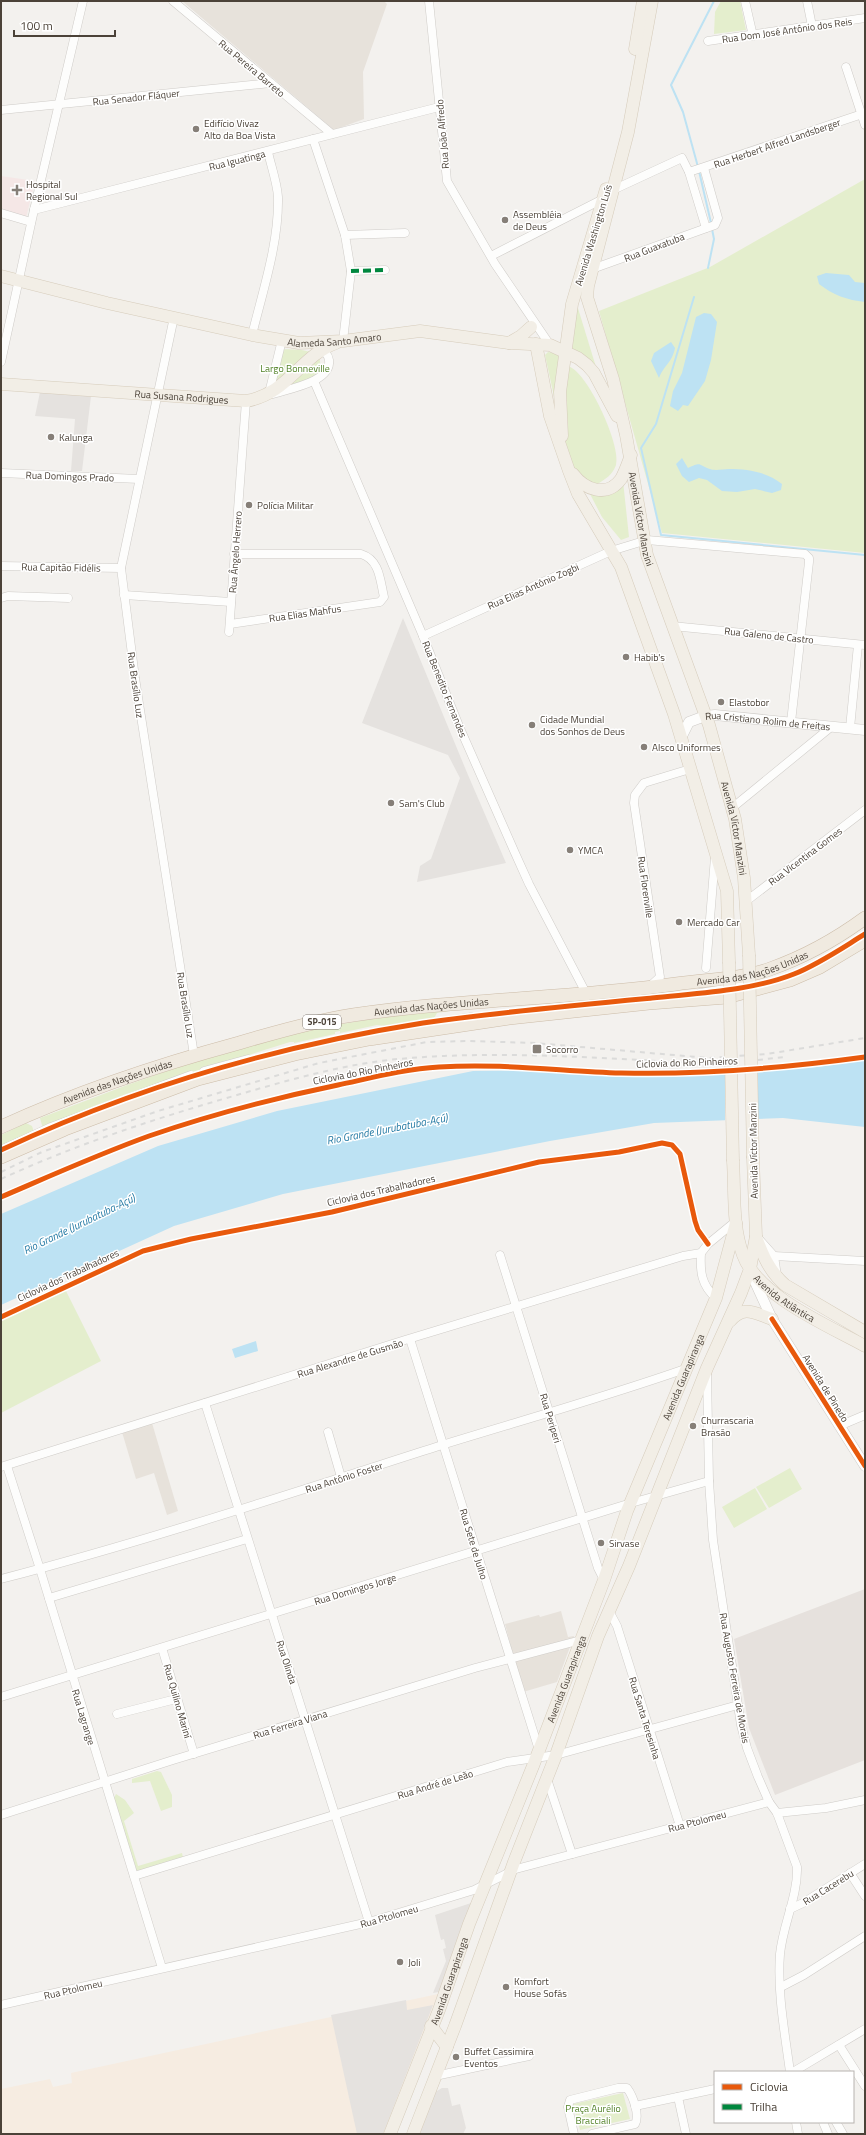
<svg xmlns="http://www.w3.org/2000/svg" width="866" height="2135" font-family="'Titillium Web',sans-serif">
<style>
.residential{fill:#e7e2db}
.commercial{fill:#f6ece1}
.industrial{fill:#e6e1dd}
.medical{fill:#f5e7e6}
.green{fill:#e4eecd}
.parking{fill:#e5e2df}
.water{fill:#bde2f3}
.pier{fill:#f3f1ee}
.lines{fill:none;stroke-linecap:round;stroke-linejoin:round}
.stream{stroke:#bde2f3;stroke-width:2}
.minor-casing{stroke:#cfccc8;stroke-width:9}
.tertiary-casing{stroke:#cfccc8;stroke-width:11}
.primary-casing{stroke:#d6ccbb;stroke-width:13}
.trunk-casing{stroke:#ccbca8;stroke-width:14}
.minor{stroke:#fdfdfc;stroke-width:8}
.tertiary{stroke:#fdfdfc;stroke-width:10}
.primary{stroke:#f2eee6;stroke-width:12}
.trunk{stroke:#f0eae0;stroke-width:13}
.rail{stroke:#dbdbda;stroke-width:2;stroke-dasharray:5 5;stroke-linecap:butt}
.primary-bridge-casing{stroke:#d6ccbb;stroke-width:13;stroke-linecap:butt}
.primary-bridge{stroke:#f2eee6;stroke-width:12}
.quiet{stroke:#00873e;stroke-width:4;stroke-dasharray:8 4;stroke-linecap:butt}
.cycleway-casing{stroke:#fff;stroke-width:8}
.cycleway{stroke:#e8590c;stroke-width:5}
.poi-dot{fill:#867f78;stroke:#fff;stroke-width:1.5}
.labels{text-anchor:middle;stroke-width:3;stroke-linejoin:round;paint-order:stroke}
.shield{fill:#fff;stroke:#817b74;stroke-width:1}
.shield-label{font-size:9px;font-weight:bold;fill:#4b4238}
.street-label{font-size:10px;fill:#4b4238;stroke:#fff}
.poi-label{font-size:10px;fill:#4b4238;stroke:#fff;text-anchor:start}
.park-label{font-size:10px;fill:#528227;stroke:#fff}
.water-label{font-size:11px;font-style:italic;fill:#267ba5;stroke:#fff}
</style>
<rect width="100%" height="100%" fill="#f3f1ee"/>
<g class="residential">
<polygon points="182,1 384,1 387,4 363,72 364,119 334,130"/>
<polygon points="152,1423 178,1511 167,1515 154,1473 136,1479 122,1432"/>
<polygon points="561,1611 568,1637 574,1636 557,1682 523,1692 505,1624 539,1615 540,1617"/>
</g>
<polygon class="commercial" points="438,1994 383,2134 1,2134 1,2089 50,2079 53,2087 72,2083 71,2073"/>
<polygon class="industrial" points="865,1589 865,1760 775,1795 749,1728 734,1639"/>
<polygon class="medical" points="1,176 35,181 26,218 1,210"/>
<g class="green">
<polygon points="721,1 740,1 746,30 714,34 715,12"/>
<polygon points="865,179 865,553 662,533 599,311 710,267"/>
<polygon points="577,305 600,380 571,350"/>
<path d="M280,349c13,1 44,-2 40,18 -1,5 -4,11 -8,14 -8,5 -30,8 -39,11z"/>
<polygon points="548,352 560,354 555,401 545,355"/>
<path d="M567,366c19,2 55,80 49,99 -3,9 -11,15 -19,19 -45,-5 -31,-87 -30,-118z"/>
<polygon points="623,481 629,537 621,540 602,517 590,494 601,495"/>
<polygon points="467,1008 437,1013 433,1020 417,1021 417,1022 410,1024 410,1022 393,1027 377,1025 340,1033 340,1031 335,1032 335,1034 294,1043 294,1042 290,1042 179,1077 43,1129 40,1118 130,1084 207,1057 214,1057 277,1037 330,1026 378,1018"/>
<polygon points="26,1123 32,1126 34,1132 1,1148 1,1135"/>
<polygon points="65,1289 101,1361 1,1413 1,1320"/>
<polygon points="790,1468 802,1489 769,1508 756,1487"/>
<polygon points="755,1488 767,1509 734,1528 722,1507"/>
<polygon points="157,1771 161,1772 172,1795 172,1807 161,1811 150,1781 132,1783 132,1779"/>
<polygon points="116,1794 125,1800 134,1813 124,1821 138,1866 182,1853 183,1858 137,1873 113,1800"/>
<polygon points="623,2093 630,2119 580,2130 573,2104"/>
</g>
<g class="parking">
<polygon points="40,392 91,396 82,471 71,471 75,419 35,416"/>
<polygon points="403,618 468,775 506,863 417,882 420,866 431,859 460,778 448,755 362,723"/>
<polygon points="474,1902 439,1992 433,1993 446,1961 443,1949 446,1948 444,1939 441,1940 435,1915"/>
<polygon points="406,2000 407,2010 433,2005 383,2134 357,2134 331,2015"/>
<polygon points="442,2088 448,2088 452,2106 460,2104 466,2128 463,2134 416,2134 430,2095"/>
</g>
<g class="water">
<path d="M826,273l23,2 6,7 10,1v19c-18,-2 -32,-7 -46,-18l-2,-8z"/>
<polygon points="704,313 711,314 717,322 711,360 705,381 688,406 683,405 678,411 670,406 673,391 682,373 696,317"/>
<path d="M671,342l4,6c-3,15 -11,17 -16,30l-8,-17 3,-8z"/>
<path d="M682,458l6,10c14,-7 10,-3 22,1 5,2 13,0 19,0 19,0 38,3 53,15l-1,6 -9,3 -17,-4 -18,3 -15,-1 -15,-11 -8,-2 -10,4 -7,-6 -6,-12z"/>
<polygon points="865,1060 865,1127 783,1118 654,1123 550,1141 283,1194 174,1226 1,1305 1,1214 158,1146 277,1111 473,1071 602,1069 705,1074 817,1067"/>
<polygon points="256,1341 258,1351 235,1358 232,1349"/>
</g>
<polygon class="pier" points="754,1069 756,1121 725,1122 725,1071"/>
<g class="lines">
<g class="stream">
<polyline points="698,167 683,112 671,85 714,1"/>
<polyline points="699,171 711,223"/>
<polyline points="708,268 714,239 712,229"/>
<polyline points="694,297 656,424 641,448 661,535 865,555"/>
</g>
<g class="minor-casing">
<g id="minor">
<polyline points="173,1 332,134"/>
<polyline points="429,1 447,181 495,264 550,345"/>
<polyline points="745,1 753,36"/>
<polyline points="807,1 812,26"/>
<polyline points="708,41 865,18"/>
<polyline points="846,67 865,125"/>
<polyline points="1,110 271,83"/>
<polyline points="313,139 345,235 351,271 343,341"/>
<polyline points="689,172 865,113"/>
<polyline points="615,189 682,158 689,172 706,228"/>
<polyline points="34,210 439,107"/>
<polyline points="1,213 31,222"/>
<polyline points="345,235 405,233"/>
<polyline points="491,256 603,199"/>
<polyline points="592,269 715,225 718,218 704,168"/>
<polyline points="351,271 385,270"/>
<polyline points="174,317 121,568 135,678 194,1055"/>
<path d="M252,335c11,-45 27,-92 26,-138 -1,-15 -7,-31 -10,-45"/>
<polyline points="1,362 34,210 83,1"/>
<polyline points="314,381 423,636 459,726 515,853 529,884 586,993"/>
<polyline points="269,393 282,340"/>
<path d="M273,394c15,-5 59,-12 56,-34 -1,-6 -4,-9 -10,-11"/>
<polyline points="1,473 139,479"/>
<polyline points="1,566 121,568"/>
<polyline points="124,595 231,602"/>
<polyline points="1,598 8,596 68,598"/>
<path d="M230,624l150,-22 4,-5c-4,-17 -4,-37 -23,-43h-127"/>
<polyline points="672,626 865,645"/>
<polyline points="229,632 246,401"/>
<polyline points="423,636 611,551 647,540 805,554 809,558 809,562 791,722"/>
<polyline points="850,728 858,645"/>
<polyline points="732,808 831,727"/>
<polyline points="745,902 865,810"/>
<polyline points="706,968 715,857"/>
<polyline points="649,987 660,977 634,803 635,795 644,783 690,769"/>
<polyline points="700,993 750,985"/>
<polyline points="385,1030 472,1017"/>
<polyline points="204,1071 248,1059"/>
<polyline points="1,1150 51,1127 191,1075"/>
<polyline points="758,1238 774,1256 777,1276"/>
<polyline points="500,1255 598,1568 604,1580"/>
<polyline points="774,1256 865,1261"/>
<path d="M716,1298c-15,-13 -16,-27 -15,-45l7,-9 28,-23"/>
<polyline points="410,1339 539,1750"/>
<path d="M707,1373l2,108 4,59 28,185 6,23 11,29 11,25 8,11 20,54c1,29 -14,57 -17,87 -3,38 5,80 10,118"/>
<polyline points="205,1403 369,1922"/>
<polyline points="839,1426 865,1415"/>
<polyline points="328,1432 341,1477"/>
<polyline points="7,1466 40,1569 162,1968"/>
<polyline points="1,1467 405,1340 683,1256 701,1253"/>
<path d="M1,1579c149,-39 294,-87 441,-134 81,-25 163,-48 243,-76"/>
<polyline points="49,1598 247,1539"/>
<polyline points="609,1611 617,1626 680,1826"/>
<polyline points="162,1648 194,1754"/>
<polyline points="1,1697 631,1503 709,1481"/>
<polyline points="117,1714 176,1699"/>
<polyline points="547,1779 572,1854"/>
<polyline points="777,1813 826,1808 865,1800"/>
<polyline points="1,1815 173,1760 475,1668 581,1640"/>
<polyline points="850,1873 865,1896"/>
<polyline points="134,1876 507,1762 556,1755 738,1705"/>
<polyline points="790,1909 803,1903 865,1864"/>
<polyline points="781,1987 804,1975 865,1936"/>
<polyline points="1,2005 369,1922 474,1890 516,1869 769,1802"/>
<polyline points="839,2045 865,2086"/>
<polyline points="793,2072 865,2029"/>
<polyline points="435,2076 529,2056"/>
<polyline points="678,2097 686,2134"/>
<polyline points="635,2106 715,2089"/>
<polyline points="796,2122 798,2134"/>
<polyline points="823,2122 828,2134"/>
<polyline points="836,2122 843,2134"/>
<path d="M574,2134l-6,-27 2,-7 48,-12h9c6,8 13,27 8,36l-43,10"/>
</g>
</g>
<g class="tertiary-casing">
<g id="tertiary">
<path id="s1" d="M681,738l8,-16 16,-6 10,-1 150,15"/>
<polyline points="750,1271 772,1319 865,1466"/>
</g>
</g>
<g class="primary-casing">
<g id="primary">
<path id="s2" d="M652,1l-24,131 -40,154 -1,11 26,82 13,56 21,120 62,170 26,94 9,59 5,77"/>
<polyline points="635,49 643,1"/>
<path id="s3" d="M1,276l106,27 145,32 47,8 44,-2 77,-10 89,12 41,2 28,13 9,7 7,8 23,43"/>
<polyline points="509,343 521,336 531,327"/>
<polyline points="536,344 550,416 569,471 578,494 621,567 674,714 727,891 729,962"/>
<path id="s4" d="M1,384l245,17c42,-7 54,-45 90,-58"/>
<polyline points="562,436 560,392 572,304 606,189"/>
<path d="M573,474c12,16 34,24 48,5 4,-7 7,-16 10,-24"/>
<path id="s5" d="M733,1161c2,30 -1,65 10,94 15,41 84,70 122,91"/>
<path d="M756,1237c7,19 14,35 29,48l80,47"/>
<path d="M730,1321c14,-16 24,-8 42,-2"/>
<polyline points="431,2026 447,2047"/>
<path id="s6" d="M390,2134l49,-124 30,-86 64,-158 71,-186 23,-69 89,-213 20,-75"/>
<polyline points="413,2134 455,2026 514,1862 556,1755 598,1636 629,1566 707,1368 741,1293 750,1269 756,1236 753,1158"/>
</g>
</g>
<g class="trunk-casing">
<g id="trunk">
<path id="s7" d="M1,1127c76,-35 157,-62 238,-84 37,-11 75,-22 114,-28 107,-16 216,-16 323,-31 32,-5 63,-4 94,-15 34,-12 65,-29 95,-51"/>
<polyline points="1,1157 65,1129 198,1079 295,1054 369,1039 509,1018 649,1003 727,997 790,980 820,967 865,940"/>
</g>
</g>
<use href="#minor" class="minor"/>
<use href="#tertiary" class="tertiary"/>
<use href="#primary" class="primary"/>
<use href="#trunk" class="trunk"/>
<g class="rail">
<polyline points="748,1061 785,1057"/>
<polyline points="1,1172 42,1152 158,1111 319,1063 427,1042 470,1041 535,1043 708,1058 767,1054 865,1038"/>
<path d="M1,1179c76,-35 156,-61 236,-84 52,-15 107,-31 161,-36 99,-9 199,-1 298,4"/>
</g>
<g class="primary-bridge-casing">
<g id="primary-bridge">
<polyline points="749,955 753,1158"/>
<polyline points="729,962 733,1161"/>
</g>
</g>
<use href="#primary-bridge" class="primary-bridge"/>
<polyline class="quiet" points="351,271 385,270"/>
<g class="cycleway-casing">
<g id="cycleway">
<path d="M1,1150c135,-63 276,-104 422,-127 76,-11 153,-18 229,-25 46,-5 99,-7 142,-24 25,-10 48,-26 71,-40"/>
<path d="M1,1197c49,-21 98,-43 148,-61 61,-21 126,-38 189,-51 33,-7 67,-16 101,-18 61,-4 121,4 182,6 82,2 163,-5 244,-16"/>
<polyline points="1,1317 143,1251 191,1239 332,1212 539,1162 619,1152 662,1143 672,1145 680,1154 695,1221 698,1230 708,1244"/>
<polyline points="772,1319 865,1466"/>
</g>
</g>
<use href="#cycleway" class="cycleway"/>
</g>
<g class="poi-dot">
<circle cx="196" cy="129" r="4"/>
<path d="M15 184h4v4h4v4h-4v4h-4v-4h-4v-4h4z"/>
<circle cx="505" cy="220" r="4"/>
<circle cx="51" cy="437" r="4"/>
<circle cx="249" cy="505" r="4"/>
<circle cx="626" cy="657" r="4"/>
<circle cx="721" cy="702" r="4"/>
<circle cx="532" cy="725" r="4"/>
<circle cx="644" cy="747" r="4"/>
<circle cx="391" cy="803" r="4"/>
<circle cx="570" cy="850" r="4"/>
<circle cx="679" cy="922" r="4"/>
<rect x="532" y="1044" width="10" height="10" rx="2"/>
<circle cx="693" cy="1426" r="4"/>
<circle cx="601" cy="1543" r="4"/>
<circle cx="400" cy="1962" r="4"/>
<circle cx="506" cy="1987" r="4"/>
<circle cx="456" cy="2057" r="4"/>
</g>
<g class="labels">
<rect class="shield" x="303" y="1015" width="38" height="14" rx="3"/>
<g class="shield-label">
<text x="322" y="1025">SP-015</text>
</g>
<g class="street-label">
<text transform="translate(787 30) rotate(-8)" y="4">Rua Dom José Antônio dos Reis</text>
<text transform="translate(252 68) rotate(40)" y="4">Rua Pereira Barreto</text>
<text transform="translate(136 97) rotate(-6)" y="4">Rua Senador Fláquer</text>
<text transform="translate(442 134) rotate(-95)" y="4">Rua João Alfredo</text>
<text transform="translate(777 143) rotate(-19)" y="4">Rua Herbert Alfred Landsberger</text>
<text transform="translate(237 160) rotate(-14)" y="4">Rua Iguatinga</text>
<text transform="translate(593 235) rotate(-73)" y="4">Avenida Washington Luís</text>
<text transform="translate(654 247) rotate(-21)" y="4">Rua Guaxatuba</text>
<text dy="4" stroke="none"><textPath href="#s3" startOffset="341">Alameda Santo Amaro</textPath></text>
<text dy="4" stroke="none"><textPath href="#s4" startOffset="181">Rua Susana Rodrigues</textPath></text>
<text transform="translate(70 476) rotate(2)" y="4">Rua Domingos Prado</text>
<text dy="4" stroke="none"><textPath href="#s2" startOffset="532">Avenida Víctor Manzini</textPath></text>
<text transform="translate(235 552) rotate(-86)" y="4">Rua Ângelo Herrero</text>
<text transform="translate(61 567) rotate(1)" y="4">Rua Capitão Fidélis</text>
<text transform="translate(533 586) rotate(-24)" y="4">Rua Elias Antônio Zogbi</text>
<text transform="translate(305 613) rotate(-8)" y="4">Rua Elias Mahfus</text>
<text transform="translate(769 635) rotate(6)" y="4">Rua Galeno de Castro</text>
<text transform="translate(136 685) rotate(82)" y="4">Rua Brasílio Luz</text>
<text transform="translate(445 689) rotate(68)" y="4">Rua Benedito Fernandes</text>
<text dy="4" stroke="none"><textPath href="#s1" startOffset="98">Rua Cristiano Rolim de Freitas</textPath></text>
<text dy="4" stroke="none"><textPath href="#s2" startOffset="856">Avenida Víctor Manzini</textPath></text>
<text transform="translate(805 856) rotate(-37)" y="4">Rua Vicentina Gomes</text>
<text transform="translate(646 887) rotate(82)" y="4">Rua Florenville</text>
<text dy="4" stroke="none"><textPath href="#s7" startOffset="773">Avenida das Nações Unidas</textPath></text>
<text transform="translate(186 1005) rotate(81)" y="4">Rua Brasílio Luz</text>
<text dy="4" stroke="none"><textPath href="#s7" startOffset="449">Avenida das Nações Unidas</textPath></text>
<text transform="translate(687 1062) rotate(-2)" y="4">Ciclovia do Rio Pinheiros</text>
<text transform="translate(363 1071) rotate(-11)" y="4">Ciclovia do Rio Pinheiros</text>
<text dy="4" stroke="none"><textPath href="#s7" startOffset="125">Avenida das Nações Unidas</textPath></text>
<text transform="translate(753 1151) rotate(-91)" y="4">Avenida Víctor Manzini</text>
<text transform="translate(381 1190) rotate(-13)" y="4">Ciclovia dos Trabalhadores</text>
<text transform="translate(68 1275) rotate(-25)" y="4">Ciclovia dos Trabalhadores</text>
<text dy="4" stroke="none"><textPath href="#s5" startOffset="156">Avenida Atlântica</textPath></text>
<text transform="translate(350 1358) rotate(-17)" y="4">Rua Alexandre de Gusmão</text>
<text dy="4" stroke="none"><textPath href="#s6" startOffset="812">Avenida Guarapiranga</textPath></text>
<text transform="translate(826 1388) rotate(58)" y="4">Avenida de Pinedo</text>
<text transform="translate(551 1418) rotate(73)" y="4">Rua Periperi</text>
<text transform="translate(344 1477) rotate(-18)" y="4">Rua Antônio Foster</text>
<text transform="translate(474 1544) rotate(73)" y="4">Rua Sete de Julho</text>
<text transform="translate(355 1589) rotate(-17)" y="4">Rua Domingos Jorge</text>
<text transform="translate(287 1662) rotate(72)" y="4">Rua Olinda</text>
<text transform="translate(735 1678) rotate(80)" y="4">Rua Augusto Ferreira de Morais</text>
<text dy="4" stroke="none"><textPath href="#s6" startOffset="488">Avenida Guarapiranga</textPath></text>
<text transform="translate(178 1701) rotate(74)" y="4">Rua Quilino Mariní</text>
<text transform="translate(84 1717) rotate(73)" y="4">Rua Lagrange</text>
<text transform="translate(645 1718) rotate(73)" y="4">Rua Santa Teresinha</text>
<text transform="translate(290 1724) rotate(-17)" y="4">Rua Ferreira Viana</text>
<text transform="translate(435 1784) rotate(-17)" y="4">Rua André de Leão</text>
<text transform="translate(697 1821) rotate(-15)" y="4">Rua Ptolomeu</text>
<text transform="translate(828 1887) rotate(-32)" y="4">Rua Cacerebu</text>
<text transform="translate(389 1916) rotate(-16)" y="4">Rua Ptolomeu</text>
<text dy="4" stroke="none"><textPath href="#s6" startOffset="164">Avenida Guarapiranga</textPath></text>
<text transform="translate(73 1989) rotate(-13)" y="4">Rua Ptolomeu</text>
</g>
<g class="poi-label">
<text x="204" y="127">Edifício Vivaz<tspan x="204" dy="12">Alto da Boa Vista</tspan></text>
<text x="26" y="188">Hospital<tspan x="26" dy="12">Regional Sul</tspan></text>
<text x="513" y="218">Assembléia<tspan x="513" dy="12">de Deus</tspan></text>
<text x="59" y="441">Kalunga</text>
<text x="257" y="509">Polícia Militar</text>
<text x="634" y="661">Habib's</text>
<text x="729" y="706">Elastobor</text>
<text x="540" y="723">Cidade Mundial<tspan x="540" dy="12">dos Sonhos de Deus</tspan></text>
<text x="652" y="751">Alsco Uniformes</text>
<text x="399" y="807">Sam's Club</text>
<text x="578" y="854">YMCA</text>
<text x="687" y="926">Mercado Car</text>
<text x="546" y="1053">Socorro</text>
<text x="701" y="1424">Churrascaria<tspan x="701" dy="12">Brasão</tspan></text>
<text x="609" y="1547">Sirvase</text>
<text x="408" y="1966">Joli</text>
<text x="514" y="1985">Komfort<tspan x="514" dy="12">House Sofás</tspan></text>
<text x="464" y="2055">Buffet Cassimira<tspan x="464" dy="12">Eventos</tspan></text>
</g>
<g class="park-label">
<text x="295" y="372">Largo Bonneville</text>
<text x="593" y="2112">Praça Aurélio<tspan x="593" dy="12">Bracciali</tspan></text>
</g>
<g class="water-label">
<text transform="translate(387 1129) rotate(-11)" y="4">Rio Grande (Jurubatuba-Açú)</text>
<text transform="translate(79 1224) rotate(-26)" y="4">Rio Grande (Jurubatuba-Açú)</text>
</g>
</g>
<rect width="866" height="2135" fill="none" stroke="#4b4238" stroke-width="4"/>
<rect x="714" y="2071" width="140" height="52" fill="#ffffff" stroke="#b7b3af"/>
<rect x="722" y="2084" width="20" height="6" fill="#e8590c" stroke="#b7b3af"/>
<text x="750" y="2091" font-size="12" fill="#4b4238">Ciclovia</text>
<rect x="722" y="2104" width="20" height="6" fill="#00873e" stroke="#b7b3af"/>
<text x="750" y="2111" font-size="12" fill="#4b4238">Trilha</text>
<path d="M14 30v6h101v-6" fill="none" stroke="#4b4238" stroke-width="2"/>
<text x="20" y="30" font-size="12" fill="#4b4238" stroke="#ffffff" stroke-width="3" paint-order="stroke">100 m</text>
</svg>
